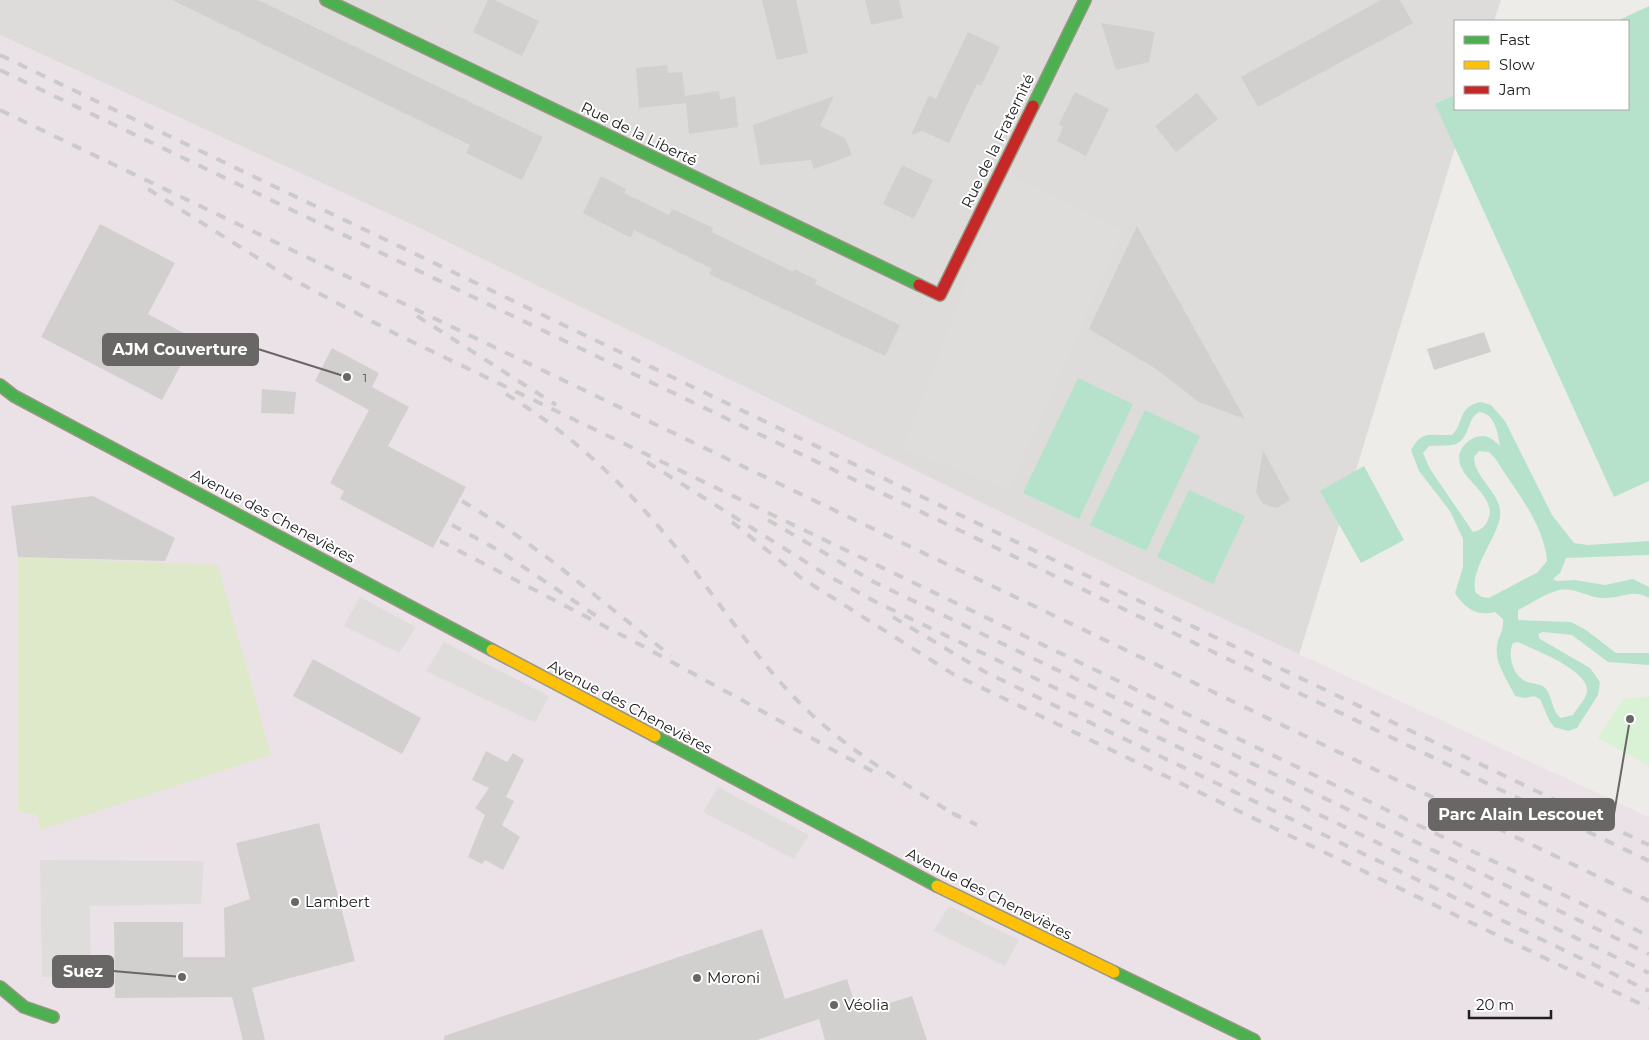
<svg xmlns="http://www.w3.org/2000/svg" width="1649" height="1040" font-family="Montserrat,sans-serif">
<style>
.residential{fill:#dddcda}
.industrial{fill:#ebe2e8}
.grass{fill:#dee9ca}
.park{fill:#d9f2d6}
.pitch{fill:#b6e2cb;fill-rule:evenodd}
.parking{fill:#dedddc}
.building{fill:#d2d0ce}
.lines{fill:none;stroke-linecap:round;stroke-linejoin:round}
.fast-casing{stroke:#989782;stroke-width:14}
.slow-casing{stroke:#989782;stroke-width:14}
.jam-casing{stroke:#989782;stroke-width:14}
.fast{stroke:#4caf50;stroke-width:11}
.slow{stroke:#ffc107;stroke-width:11}
.jam{stroke:#c62828;stroke-width:11}
.rail{stroke:#cbcbca;stroke-width:4;stroke-dasharray:10 10;stroke-linecap:butt}
.poi-dot{fill:#686766;stroke:#fff;stroke-width:2}
.labels{text-anchor:middle;stroke-width:4;stroke-linejoin:round;paint-order:stroke}
.number-label{font-size:12px;fill:#4c4c4c}
.street-label{font-size:15px;fill:#202020;stroke:#fff}
.poi-label{font-size:15px;fill:#202020;stroke:#fff;text-anchor:start}
.leader{fill:none;stroke:#686766;stroke-width:2}
.callout-dot{fill:#686766;stroke:#fff;stroke-width:2}
.callout{fill:#686766;stroke:#686766;stroke-width:2}
.callout-label{font-size:16px;text-anchor:middle;font-weight:bold;fill:#fff}
</style>
<rect width="100%" height="100%" fill="#eeece9"/>
<polygon class="residential" points="0,0 1501,0 1494,21 1455,21 1455,109 1467,109 1299,655 1123,572 419,228 0,35"/>
<polygon class="industrial" points="0,35 419,228 1123,572 1649,817 1649,1040 0,1040"/>
<polygon class="grass" points="18,557 218,565 271,755 40,830 37,815 18,811"/>
<polygon class="park" points="1649,696 1649,766 1598,738 1623,699"/>
<g class="pitch">
<polygon points="1649,6 1649,481 1614,497 1435,104 1455,95 1455,109 1628,109 1628,21 1617,21"/>
<polygon points="1078,378 1133,404 1079,519 1023,493"/>
<path d="M1481,402l10,3 14,16 47,94 22,28 14,2 61,-4v14l-83,3 -6,15 -7,6 4,2 18,-1 30,5 28,-6 16,8v11c-16,-10 -28,1 -45,0 -17,0 -31,-13 -48,-7 -13,4 -26,13 -38,19v10l53,2 15,8 30,23h33v12l-41,-3 -36,-27 -29,-3 -5,2 2,5 50,29 10,14 -2,13 -21,33 -9,3 -14,-4 -5,-7 -9,-21 -6,-3 -9,2 -10,-2c-7,-15 -21,-33 -18,-50 1,-11 7,-13 6,-27l-8,-7c-17,5 -31,-4 -40,-19l8,-26v-28l-13,-28 -31,-40 -8,-21c11,-21 21,-14 41,-15 13,-13 5,-28 29,-33zM1479,412c16,1 19,22 21,34 -3,-3 -7,-7 -12,-9 -15,-5 -33,12 -28,27 6,20 41,35 26,60 -4,5 -8,7 -13,8l-43,-63 -7,-16 6,-7c9,-1 22,1 29,-3 12,-7 9,-24 21,-31zM1479,451l10,1 6,6c19,31 49,65 52,103l-9,11 -49,26 -7,-1 -6,-4c-8,-21 21,-55 24,-76 3,-24 -26,-38 -26,-60zM1518,642c15,7 73,29 69,50 -1,7 -10,16 -14,23l-12,3c-10,-7 -8,-23 -17,-31 -5,-4 -13,-3 -19,-6 -12,-6 -18,-26 -12,-38z"/>
<polygon points="1145,410 1200,436 1146,551 1090,525"/>
<polygon points="1364,466 1404,540 1361,563 1320,491"/>
<polygon points="1189,490 1245,516 1213,584 1157,557"/>
</g>
<g class="parking">
<polygon points="1007,174 1123,232 1009,490 903,449"/>
<polygon points="360,597 416,627 399,653 344,626"/>
<polygon points="444,642 549,696 535,723 426,671"/>
<polygon points="718,787 809,835 794,859 703,812"/>
<polygon points="40,860 204,861 201,904 90,906 91,976 42,977"/>
<polygon points="949,906 1019,940 1005,966 933,931"/>
</g>
<g class="building">
<polygon points="172,0 258,0 543,137 522,180 466,153 470,145"/>
<polygon points="488,0 494,0 539,21 522,56 473,32"/>
<polygon points="762,0 796,0 808,53 777,60"/>
<polygon points="865,0 899,0 903,18 871,25"/>
<polygon points="1381,0 1400,0 1413,23 1258,107 1241,77"/>
<polygon points="1101,23 1155,32 1149,62 1116,70"/>
<polygon points="968,32 1000,47 981,86 977,84 949,143 922,131 911,135 929,95 936,99"/>
<polygon points="667,65 668,73 682,72 685,96 719,91 720,100 735,96 738,127 689,134 686,103 639,108 636,68"/>
<polygon points="1075,92 1109,109 1086,156 1057,141 1063,127 1059,124"/>
<polygon points="1197,93 1218,119 1176,152 1155,126"/>
<polygon points="834,96 820,126 845,138 852,155 814,169 811,160 760,165 753,125"/>
<polygon points="902,165 933,180 914,219 883,204"/>
<polygon points="601,176 626,189 624,193 669,215 672,209 690,217 713,228 712,232 793,272 794,269 817,280 815,284 900,325 885,356 709,274 712,269 634,230 631,238 583,213"/>
<polygon points="100,224 175,263 148,314 195,339 162,400 41,337"/>
<polygon points="1137,226 1156,260 1245,419 1199,402 1156,369 1089,329"/>
<polygon points="1484,332 1491,352 1434,370 1427,349"/>
<polygon points="332,348 379,373 372,387 409,407 388,446 466,487 433,548 340,499 344,491 330,483 369,410 315,381"/>
<polygon points="262,389 296,392 294,414 261,413"/>
<polygon points="1263,450 1290,500 1277,508 1263,504 1256,492"/>
<polygon points="93,496 175,538 165,561 18,557 11,506"/>
<polygon points="313,659 421,718 402,754 293,696"/>
<polygon points="486,751 507,762 513,753 524,760 506,797 514,801 502,825 520,837 503,870 485,860 482,864 468,857 485,815 475,808 489,788 472,780"/>
<polygon points="319,823 355,961 252,988 265,1040 243,1040 232,997 115,998 114,922 183,922 183,957 225,957 224,908 250,899 236,843"/>
<polygon points="762,929 785,999 847,979 858,1013 912,996 927,1040 825,1040 819,1019 757,1040 444,1040 444,1036"/>
</g>
<g class="lines">
<g class="fast-casing">
<g id="fast">
<polyline points="326,0 919,285"/>
<polyline points="1033,106 1085,0"/>
<polyline points="0,385 14,396 492,650"/>
<polyline points="655,736 937,886"/>
<polyline points="1114,972 1254,1040"/>
<polyline points="0,987 24,1007 53,1017"/>
</g>
</g>
<g class="slow-casing">
<g id="slow">
<polyline points="492,650 655,736"/>
<polyline points="937,886 1114,972"/>
</g>
</g>
<g class="jam-casing">
<polyline id="jam" points="919,285 940,295 1033,106"/>
</g>
<use href="#fast" class="fast"/>
<use href="#slow" class="slow"/>
<use href="#jam" class="jam"/>
<g class="rail">
<polyline points="0,55 1649,845"/>
<polyline points="0,70 1649,861"/>
<polyline points="0,110 1649,901"/>
<polyline points="148,189 288,277 396,334 1649,936"/>
<polyline points="417,316 556,405"/>
<path d="M506,394c73,45 124,96 177,162 44,56 83,119 137,166 42,37 90,65 137,94"/>
<polyline points="647,462 825,574 874,601 1649,973"/>
<polyline points="462,501 509,530 552,561 671,656"/>
<polyline points="768,520 874,582 1649,954"/>
<polyline points="732,522 800,577 953,674 1649,1008"/>
<polyline points="452,525 498,550 598,617"/>
<polyline points="440,541 637,643 881,776"/>
<polyline points="893,617 985,672 1649,991"/>
<polyline points="952,813 977,825"/>
</g>
</g>
<g class="poi-dot">
<circle cx="295" cy="902" r="5"/>
<circle cx="697" cy="978" r="5"/>
<circle cx="834" cy="1005" r="5"/>
</g>
<g class="labels">
<g class="number-label">
<text x="365" y="382">1</text>
</g>
<g class="street-label">
<text transform="translate(639 134) rotate(26)" y="5">Rue de la Liberté</text>
<text transform="translate(998 141) rotate(-64)" y="5">Rue de la Fraternité</text>
<text transform="translate(273 516) rotate(28)" y="5">Avenue des Chenevières</text>
<text transform="translate(630 707) rotate(28)" y="5">Avenue des Chenevières</text>
<text transform="translate(989 894) rotate(27)" y="5">Avenue des Chenevières</text>
</g>
<g class="poi-label">
<text x="305" y="907">Lambert</text>
<text x="707" y="983">Moroni</text>
<text x="844" y="1010">Véolia</text>
</g>
</g>
<path class="leader" d="M347 377L258 349M1630 719L1614 814M182 977L113 971"/>
<g class="callout-dot">
<circle cx="347" cy="377" r="5"/>
<circle cx="1630" cy="719" r="5"/>
<circle cx="182" cy="977" r="5"/>
</g>
<g class="callout">
<rect x="103" y="334" width="155" height="31" rx="5"/>
<rect x="1429" y="799" width="185" height="31" rx="5"/>
<rect x="53" y="956" width="60" height="31" rx="5"/>
</g>
<g class="callout-label">
<text x="180" y="355">AJM Couverture</text>
<text x="1521" y="820">Parc Alain Lescouet</text>
<text x="83" y="977">Suez</text>
</g>
<rect x="1454" y="20" width="175" height="90" fill="#ffffff" stroke="#a6a6a6"/>
<rect x="1464" y="36" width="25" height="8" fill="#4caf50" stroke="#a6a6a6"/>
<text x="1499" y="45" font-size="15" fill="#202020">Fast</text>
<rect x="1464" y="61" width="25" height="8" fill="#ffc107" stroke="#a6a6a6"/>
<text x="1499" y="70" font-size="15" fill="#202020">Slow</text>
<rect x="1464" y="86" width="25" height="8" fill="#c62828" stroke="#a6a6a6"/>
<text x="1499" y="95" font-size="15" fill="#202020">Jam</text>
<path d="M1469 1010v8h82v-8" fill="none" stroke="#202020" stroke-width="2.5"/>
<text x="1476" y="1010" font-size="15" fill="#202020" stroke="#ffffff" stroke-width="4" paint-order="stroke">20 m</text>
</svg>
